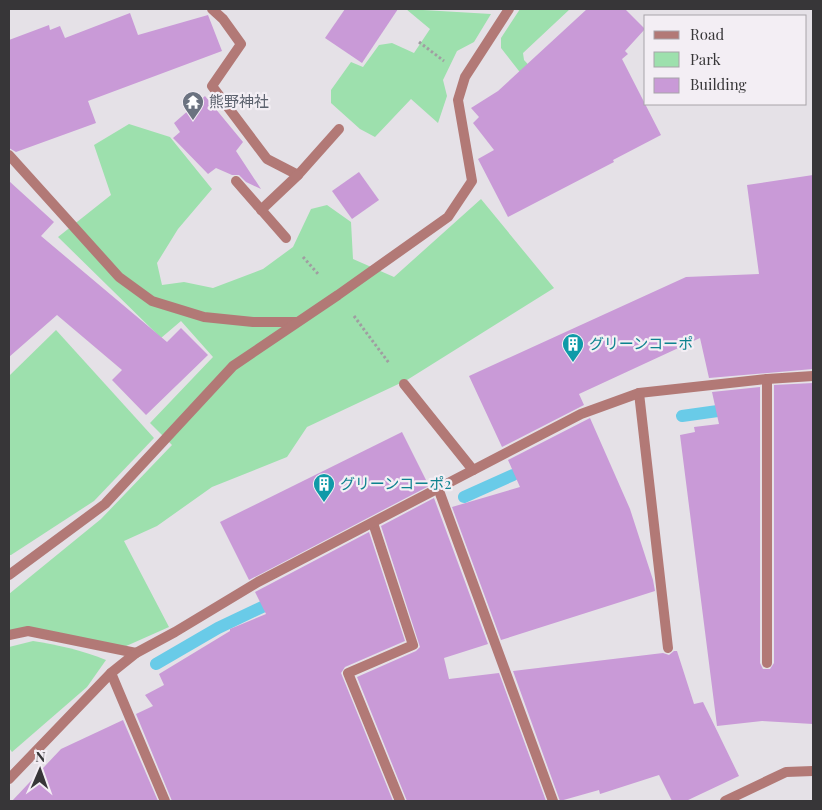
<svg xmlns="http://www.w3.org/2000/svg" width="822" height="810" font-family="'Playfair Display','Noto Sans JP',serif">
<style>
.green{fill:#9de0ad}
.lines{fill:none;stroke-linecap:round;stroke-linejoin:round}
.stream{stroke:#69cbe8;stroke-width:12}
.building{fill:#c99ad7}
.path{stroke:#a09da1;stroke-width:3;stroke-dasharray:2.5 2.5;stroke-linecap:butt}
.service{stroke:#b27976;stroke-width:10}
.pedestrian{stroke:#b27976;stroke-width:10}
.minor{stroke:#b27976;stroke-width:10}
.labels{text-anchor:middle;stroke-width:4.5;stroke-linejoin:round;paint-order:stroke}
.worship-label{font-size:15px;fill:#5b616d;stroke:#f3eef4;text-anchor:start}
.culture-label{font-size:15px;fill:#0d838f;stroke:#f3eef4;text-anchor:start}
</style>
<rect width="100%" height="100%" fill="#e5e1e7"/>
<g class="green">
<polygon points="406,9 491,14 474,42 457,51 443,80 447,96 438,123 411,99 375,137 360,129 331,103 331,90 351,62 363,67 379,45 392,43 414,53 430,29"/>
<polygon points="520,9 570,9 523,53 524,60 548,86 537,94 501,48 501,38"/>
<polygon points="129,124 170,137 212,189 178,229 157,263 162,285 184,282 213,288 263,269 293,247 311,209 327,205 351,222 353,259 394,277 481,199 554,288 407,380 307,427 287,457 212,487 157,526 124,541 169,627 124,647 9,630 9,594 101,519 172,445 150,423 213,357 181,321 161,338 58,237 111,195 94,145"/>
<polygon points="56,330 154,438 94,501 11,555 9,555 9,376"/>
<path d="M33,641c25,4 49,9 73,19l-19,27 -75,65 -3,-4v-101z"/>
</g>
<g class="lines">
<g class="stream">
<polyline points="682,416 732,409"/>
<polyline points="464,497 513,475"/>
<polyline points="156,664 218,628 277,600"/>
</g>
</g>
<g class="building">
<polygon points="345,9 398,9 362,63 325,38"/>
<polygon points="587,9 625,9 645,29 625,51 628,54 622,59 661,135 613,160 614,162 508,217 478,159 494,150 473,123 479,117 471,108 498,91"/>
<polygon points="130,13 138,35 208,15 222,51 88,101 96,123 16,152 9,148 9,40 49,25 50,30 60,26 65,38"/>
<polygon points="205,96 243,142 236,151 261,189 246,182 239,175 232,175 216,168 208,174 173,138 180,132 174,123"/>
<polygon points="359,172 379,200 352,219 332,191"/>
<polygon points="813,175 813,369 709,378 700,338 579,394 584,405 502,447 469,376 686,277 759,274 747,185"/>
<polygon points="9,181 54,222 41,236 167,342 181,328 208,355 146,415 112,380 122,370 57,315 9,357"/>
<polygon points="813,383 813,724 762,721 717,726 680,435 695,432 694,427 719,424 712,392 760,387 760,663 763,669 770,669 774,663 774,385"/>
<polygon points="590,418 630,509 653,580 655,591 501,640 452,507 520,487 508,460"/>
<polygon points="402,432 429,486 249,580 220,522"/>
<polygon points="434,498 488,644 444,658 449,679 499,673 546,801 407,801 357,677 416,651 420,647 381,526"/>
<polygon points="369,532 405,641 345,667 341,673 393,801 172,801 136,714 153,706 145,695 164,685 159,674 230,631 230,629 266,614 255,592"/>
<polygon points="674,651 677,651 694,704 703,702 739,776 686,801 672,801 659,775 600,794 599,790 560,801 513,671 663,653 669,655"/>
<polygon points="123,720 158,801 12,801 61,749"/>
</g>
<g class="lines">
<g class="path">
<polyline points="419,42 444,61"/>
<polyline points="303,257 319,275"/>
<polyline points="354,316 389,363"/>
</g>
<g class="service">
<polyline points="212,9 223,19 241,44 212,86 267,159 298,175 339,129"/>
<polyline points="261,210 298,175"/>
</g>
<g class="pedestrian">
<polyline points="236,181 286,238"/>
<polyline points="404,384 473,470"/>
</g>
<g class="minor">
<polyline points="9,155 119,277 152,301 204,317 253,322 297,322"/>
<polyline points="767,379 767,663"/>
<polyline points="639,393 668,648"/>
<polyline points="438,488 553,801"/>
<polyline points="373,523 413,645 348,673 400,801"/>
<polyline points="9,575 105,504 233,366 338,295 448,217 472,181 458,100 465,77 509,9"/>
<polyline points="9,635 28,631 136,653"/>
<polyline points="111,673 165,801"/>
<polyline points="9,779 111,673 136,653 175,632 258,582 581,414 639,393 767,379 813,376"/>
<polyline points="725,801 786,772 813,771"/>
</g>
</g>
<defs>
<g id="temple-pin" transform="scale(1.125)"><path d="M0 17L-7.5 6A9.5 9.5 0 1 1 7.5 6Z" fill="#6b7280" stroke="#f3eef4"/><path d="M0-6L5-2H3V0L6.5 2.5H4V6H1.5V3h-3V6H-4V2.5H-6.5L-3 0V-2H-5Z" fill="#fff"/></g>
<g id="building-pin" transform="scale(1.125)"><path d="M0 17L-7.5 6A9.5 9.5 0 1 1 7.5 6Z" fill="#0f9aa8" stroke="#f3eef4"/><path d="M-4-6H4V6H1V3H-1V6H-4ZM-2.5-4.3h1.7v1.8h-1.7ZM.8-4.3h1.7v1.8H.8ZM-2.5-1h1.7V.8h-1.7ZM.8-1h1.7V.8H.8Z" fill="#fff"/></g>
</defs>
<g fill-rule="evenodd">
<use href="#temple-pin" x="193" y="102"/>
<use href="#building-pin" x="573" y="344"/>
<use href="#building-pin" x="324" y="484"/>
</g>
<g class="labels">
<g class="worship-label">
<text x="209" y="107">熊野神社</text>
</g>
<g class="culture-label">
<text x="589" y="349">グリーンコーポ</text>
<text x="340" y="489">グリーンコーポ2</text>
</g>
</g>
<rect width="822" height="810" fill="none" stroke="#373638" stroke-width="20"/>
<rect x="644" y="15" width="162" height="90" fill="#f3eef4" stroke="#a8a4a9"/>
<rect x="654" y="31" width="25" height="8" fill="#b27976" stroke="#a8a4a9"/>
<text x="690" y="40" font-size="15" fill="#373638">Road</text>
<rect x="654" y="52" width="25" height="15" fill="#9de0ad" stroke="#a8a4a9"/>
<text x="690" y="65" font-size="15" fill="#373638">Park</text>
<rect x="654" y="78" width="25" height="15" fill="#c99ad7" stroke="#a8a4a9"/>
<text x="690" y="90" font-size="15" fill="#373638">Building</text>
<g transform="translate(40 770) rotate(2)" stroke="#f3eef4" stroke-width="4" paint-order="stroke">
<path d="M0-4L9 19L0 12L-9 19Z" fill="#373638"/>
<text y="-8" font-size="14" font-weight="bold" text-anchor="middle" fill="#373638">N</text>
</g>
</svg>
